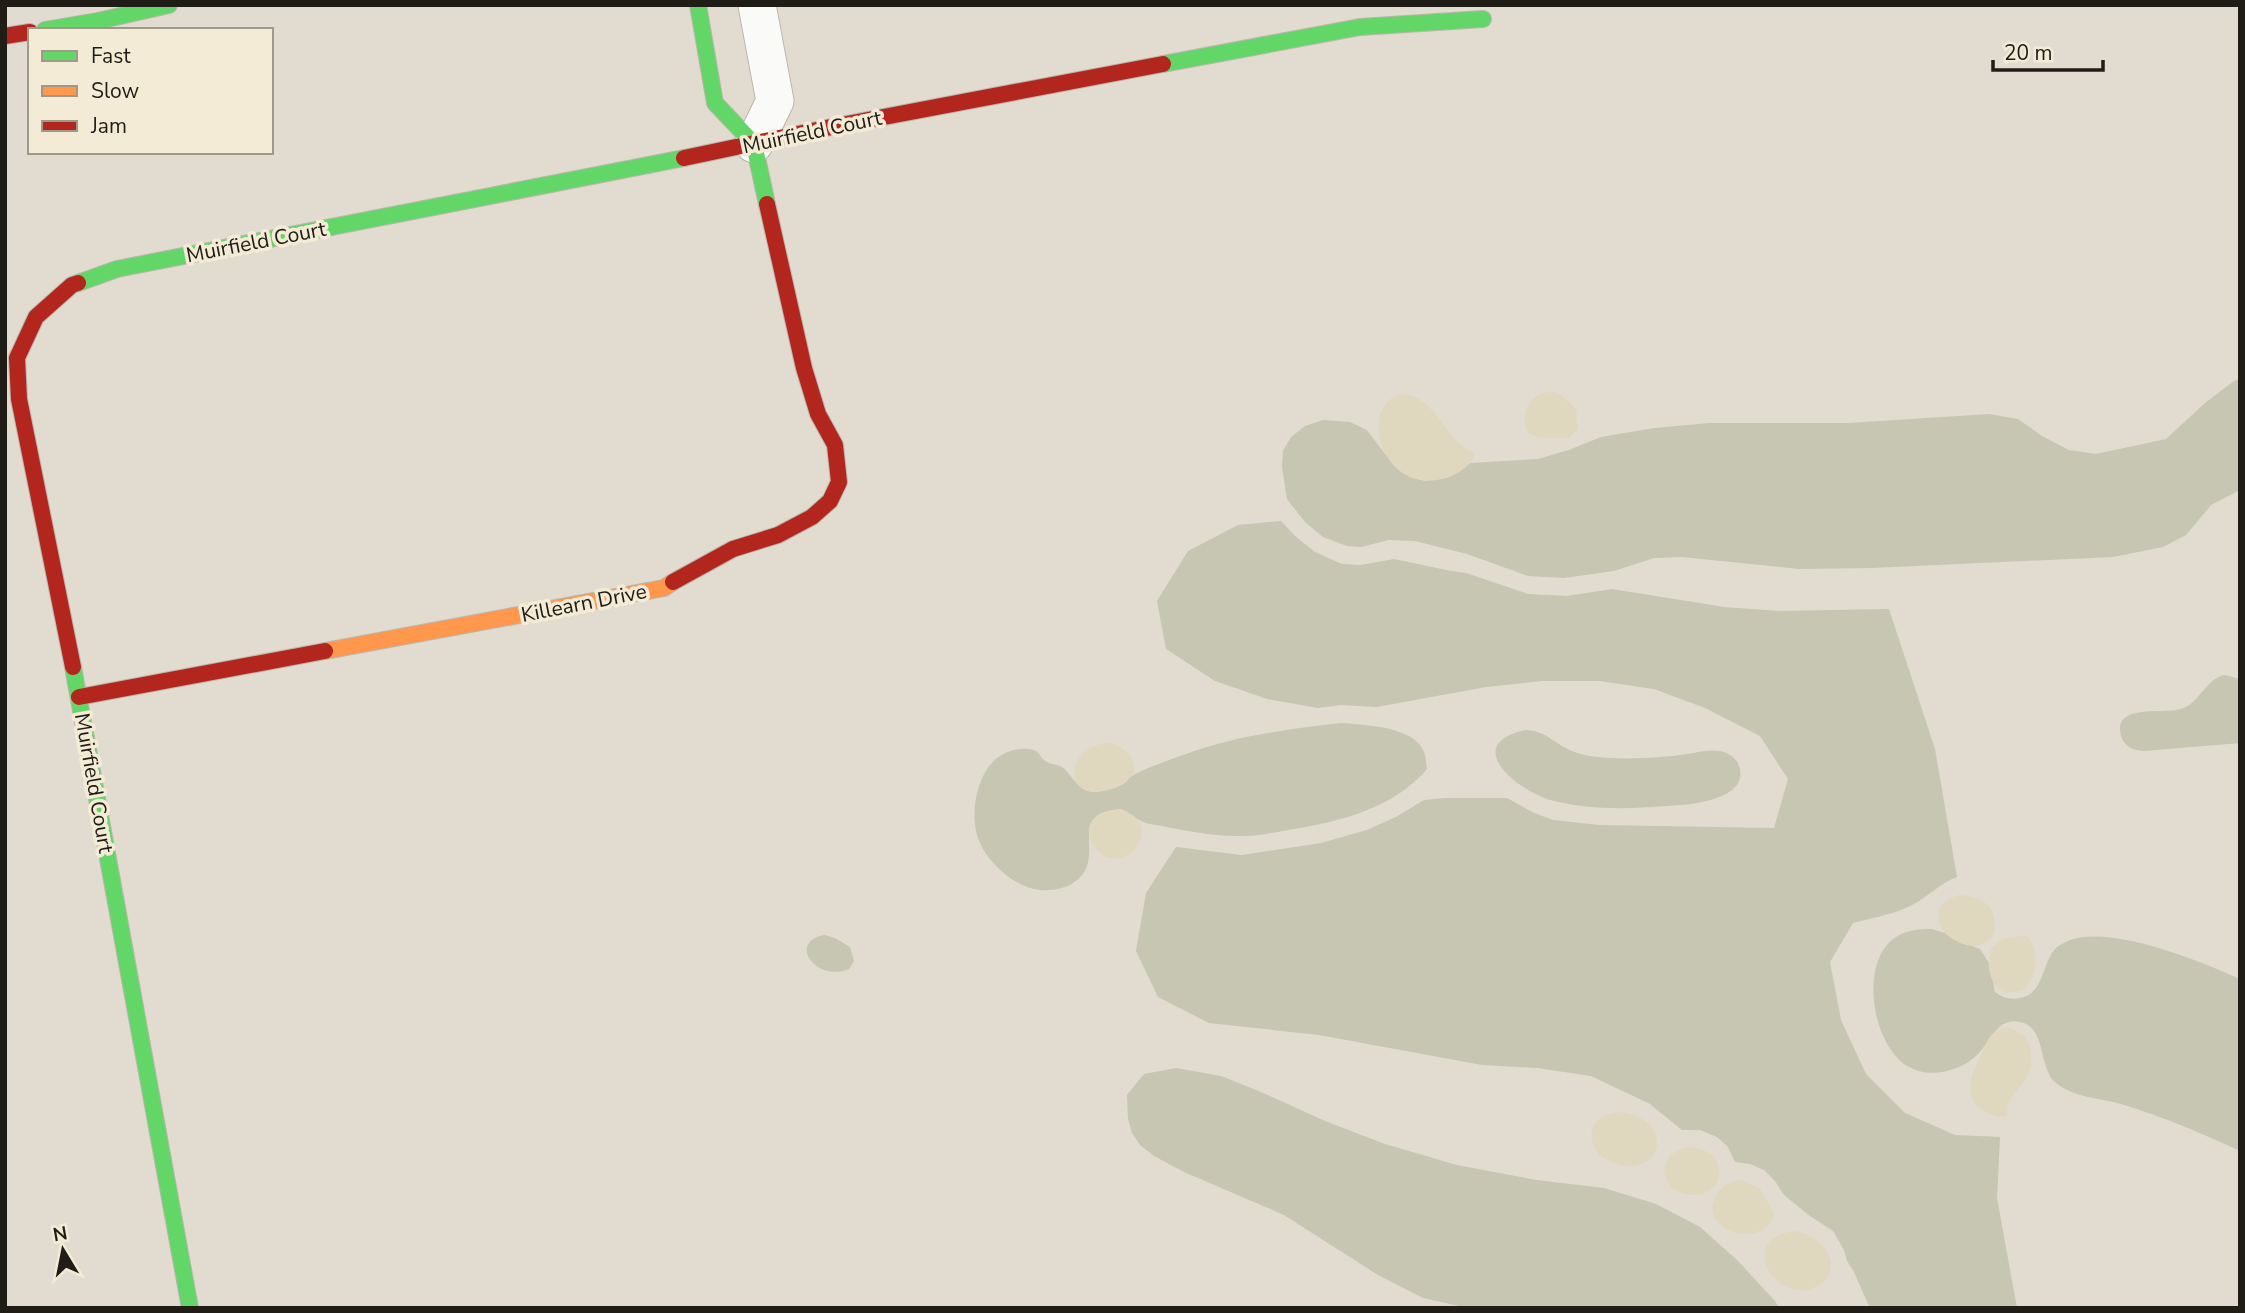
<svg xmlns="http://www.w3.org/2000/svg" width="2245" height="1313" font-family="'Nunito Sans',sans-serif">
<style>
.green{fill:#c6c6b2}
.sand{fill:#e0d8be}
.lines{fill:none;stroke-linecap:round;stroke-linejoin:round}
.street-casing{stroke:#bab6ad;stroke-width:39}
.fast-casing{stroke:#bab6ad;stroke-width:18}
.slow-casing{stroke:#bab6ad;stroke-width:18}
.jam-casing{stroke:#bab6ad;stroke-width:18}
.street{stroke:#fafaf8;stroke-width:37}
.fast{stroke:#63d668;stroke-width:16}
.slow{stroke:#ff974d;stroke-width:16}
.jam{stroke:#b3261e;stroke-width:16}
.labels{text-anchor:middle;stroke-width:7;stroke-linejoin:round;paint-order:stroke}
.street-label{font-size:21px;fill:#201d16;stroke:#f4ebd7}
</style>
<rect width="100%" height="100%" fill="#e1dbd0"/>
<g class="green">
<polygon points="2240,379 2240,490 2211,505 2186,535 2163,547 2113,557 1872,568 1799,569 1682,557 1654,558 1614,571 1564,578 1528,576 1467,554 1415,541 1389,540 1361,547 1347,546 1323,537 1305,522 1287,499 1282,467 1283,451 1291,437 1305,426 1323,420 1350,422 1367,430 1385,454 1424,481 1451,476 1471,463 1538,459 1569,450 1601,437 1655,428 1709,423 1849,423 1989,414 2018,419 2042,436 2069,450 2096,454 2166,439 2205,403 2234,381"/>
<path d="M1281,521l14,15 20,16 27,12 19,1 33,-6 57,12 15,2 62,21 39,2 45,-7 112,18 55,4 110,-2 46,140 22,128c-21,8 -30,22 -49,30 -17,8 -37,11 -55,16l-23,39 11,58 25,54 39,39 50,22 45,2 -3,61 20,110h-147l-17,-38 -6,-9 -3,-11 -11,-19 -23,-15 -26,-21 -9,-14 -11,-11 -14,-6 -15,-2 -7,-15 -11,-10 -17,-7h-18l-32,-26 -59,-28 -54,-8 -55,-3 -163,-30 -110,-12 -51,-26 -22,-46 10,-58 30,-46 66,8 79,-12 46,-13 29,-13 28,-17 21,-2h62l27,15 19,7 46,5 175,3 14,-49 -28,-43 -55,-28 -51,-19 -55,-8h-57l-56,6 -109,20 -36,-2 -23,3 -51,-9 -52,-18 -49,-32 -9,-48 31,-50 50,-26z"/>
<path d="M2225,675l15,4v64l-97,8c-8,-1 -14,-2 -19,-9 -3,-4 -4,-10 -4,-15 3,-23 49,-12 64,-19 17,-8 23,-30 41,-33z"/>
<path d="M1341,723c24,2 73,3 83,29 2,5 2,12 3,17 -34,40 -88,53 -139,61 -15,3 -32,6 -47,6 -30,1 -61,-7 -91,-12 -12,-2 -18,-11 -30,-15l-29,15c-4,10 -1,21 -2,31 -1,26 -25,37 -49,35 -24,-2 -51,-26 -60,-47 -12,-25 -4,-72 20,-87 9,-6 26,-10 36,-5 4,3 6,9 11,11 5,3 10,2 15,5 10,8 17,25 32,25 17,-1 25,-7 38,-16 11,-7 40,-17 54,-22 49,-18 103,-25 155,-31z"/>
<path d="M1525,730c22,1 28,13 47,21 27,12 93,7 122,2 10,-2 26,-5 36,2 13,7 14,27 2,35 -18,13 -45,15 -67,16 -35,3 -76,4 -111,-5 -34,-8 -95,-56 -29,-71z"/>
<path d="M1932,929l13,4 8,6 27,10 9,14 6,29c8,6 16,8 25,6 25,-5 21,-34 36,-50 3,-3 10,-6 14,-8 42,-15 130,21 170,39v172c-39,-18 -78,-35 -119,-47 -21,-6 -46,-6 -65,-21 -18,-14 -9,-56 -36,-61 -23,-5 -29,19 -42,32 -16,17 -49,25 -69,13 -36,-20 -50,-100 -17,-127 12,-10 26,-11 40,-11z"/>
<path d="M825,935l10,3 15,9 4,14 -5,8c-34,14 -62,-28 -24,-34z"/>
<polygon points="1176,1068 1221,1076 1261,1092 1325,1121 1385,1144 1457,1165 1536,1180 1604,1188 1656,1204 1700,1227 1737,1260 1775,1301 1779,1308 1468,1308 1423,1298 1378,1275 1284,1215 1184,1172 1154,1156 1140,1145 1132,1133 1128,1119 1127,1095 1144,1074"/>
</g>
<g class="sand">
<path d="M1554,392l7,3 15,14 2,20 -9,9c-29,1 -55,3 -40,-36l12,-9z"/>
<path d="M1406,394c32,7 38,46 67,58l1,6c-9,12 -22,20 -37,22 -61,9 -79,-83 -31,-86z"/>
<path d="M1112,743c15,6 32,22 16,37 -6,7 -17,9 -25,11 -46,7 -33,-50 9,-48z"/>
<path d="M1120,809c17,6 29,19 17,37 -30,42 -82,-33 -17,-37z"/>
<path d="M1959,895c20,1 37,9 36,32 0,6 -2,10 -7,14 -27,20 -79,-30 -29,-46z"/>
<path d="M2026,935c15,15 11,43 -4,56l-17,2c-18,-10 -18,-28 -13,-46l11,-8z"/>
<path d="M2009,1028c23,6 27,29 18,49 -5,9 -16,18 -19,28 -1,4 0,7 -2,11 -7,2 -9,0 -15,-2 -33,-12 -20,-39 -9,-61 4,-9 7,-19 16,-23 2,-2 8,-2 11,-2z"/>
<path d="M1618,1112c65,7 41,75 -10,48 -8,-4 -15,-10 -16,-20 -3,-18 10,-25 26,-28z"/>
<path d="M1690,1147c51,5 29,69 -19,41l-7,-15c2,-17 10,-23 26,-26z"/>
<path d="M1742,1180l18,9 14,24c-8,40 -82,17 -56,-20 7,-9 13,-12 24,-13z"/>
<path d="M1793,1231c24,2 53,31 29,52 -39,30 -91,-41 -29,-52z"/>
</g>
<g class="lines">
<g class="street-casing">
<polyline id="street" points="754,144 775,101 757,5"/>
</g>
<g class="fast-casing">
<g id="fast">
<polyline points="698,5 715,103 754,144 767,204"/>
<polyline points="45,30 98,21 169,5"/>
<polyline points="1163,64 1360,27 1483,19"/>
<polyline points="78,283 117,269 684,158"/>
<polyline points="73,667 190,1308"/>
</g>
</g>
<g class="slow-casing">
<polyline id="slow" points="325,651 664,588 673,582"/>
</g>
<g class="jam-casing">
<g id="jam">
<polyline points="5,36 30,32"/>
<polyline points="684,158 831,127 1163,64"/>
<polyline points="673,582 733,549 778,535 812,517 830,501 839,482 835,445 818,414 804,368 767,204"/>
<polyline points="73,667 19,399 17,358 36,317 72,285 78,283"/>
<polyline points="79,697 325,651"/>
</g>
</g>
<use href="#street" class="street"/>
<use href="#fast" class="fast"/>
<use href="#slow" class="slow"/>
<use href="#jam" class="jam"/>
</g>
<g class="labels">
<g class="street-label">
<text transform="translate(812 132) rotate(-12)" y="7">Muirfield Court</text>
<text transform="translate(256 242) rotate(-11)" y="7">Muirfield Court</text>
<text transform="translate(584 603) rotate(-11)" y="7">Killearn Drive</text>
<text transform="translate(94 783) rotate(80)" y="7">Muirfield Court</text>
</g>
</g>
<rect width="2245" height="1313" fill="none" stroke="#201d16" stroke-width="14"/>
<rect x="28" y="28" width="245" height="126" fill="#f4ebd7" stroke="#9f998a" stroke-width="2"/>
<rect x="42" y="51" width="35" height="10" fill="#63d668" stroke="#9f998a" stroke-width="2"/>
<text x="91" y="63" font-size="21" fill="#201d16">Fast</text>
<rect x="42" y="86" width="35" height="10" fill="#ff974d" stroke="#9f998a" stroke-width="2"/>
<text x="91" y="98" font-size="21" fill="#201d16">Slow</text>
<rect x="42" y="121" width="35" height="10" fill="#b3261e" stroke="#9f998a" stroke-width="2"/>
<text x="91" y="133" font-size="21" fill="#201d16">Jam</text>
<g transform="translate(63 1250) rotate(350)" stroke="#f4ebd7" stroke-width="5" paint-order="stroke">
<path d="M0-5L12 26L0 18L-12 26Z" fill="#201d16"/>
<text y="-10" font-size="19" font-weight="bold" text-anchor="middle" fill="#201d16">N</text>
</g>
<path d="M1993 60v10h110v-10" fill="none" stroke="#201d16" stroke-width="3.5"/>
<text x="2004" y="60" font-size="21" fill="#201d16" stroke="#f4ebd7" stroke-width="5" paint-order="stroke">20 m</text>
</svg>
